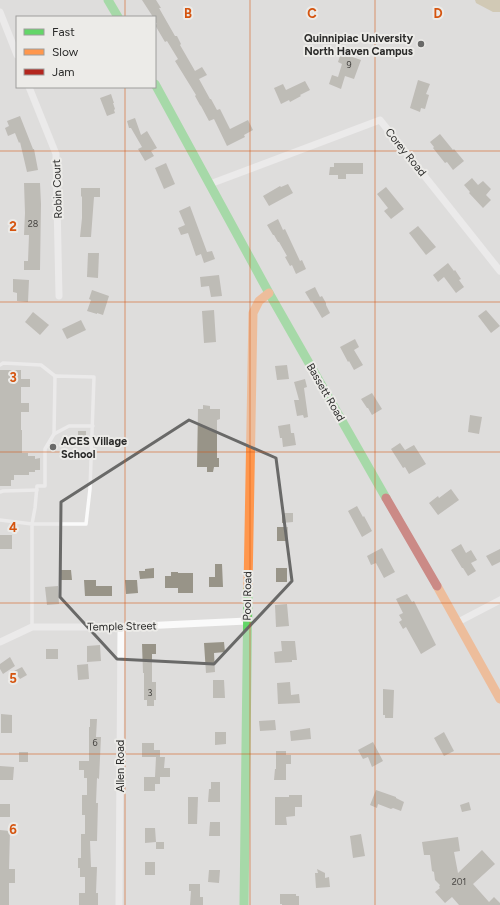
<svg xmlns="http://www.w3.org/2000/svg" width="500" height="905" font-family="Figtree,sans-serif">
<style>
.water{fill:#c0b285}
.building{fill:#989488}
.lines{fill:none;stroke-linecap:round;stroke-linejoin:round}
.lane{stroke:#fafafa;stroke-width:3.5}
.street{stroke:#fafafa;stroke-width:7}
.fast{stroke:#63d668;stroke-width:9}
.slow{stroke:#ff974d;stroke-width:9}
.jam{stroke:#b3261e;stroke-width:9}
.marked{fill:none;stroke:#696968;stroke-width:3;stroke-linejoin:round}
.grid{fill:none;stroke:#d5540f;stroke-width:1;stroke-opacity:0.55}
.poi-dot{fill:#696968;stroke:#ecebe8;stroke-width:1.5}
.labels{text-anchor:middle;stroke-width:4;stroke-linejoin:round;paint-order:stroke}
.number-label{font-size:9px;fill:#464441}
.poi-label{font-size:11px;font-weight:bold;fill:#2a2a29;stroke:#ecebe8;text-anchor:end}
.street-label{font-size:11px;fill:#2a2a29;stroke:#ecebe8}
.grid-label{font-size:13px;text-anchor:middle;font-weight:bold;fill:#d5540f;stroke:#ecebe8;stroke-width:4;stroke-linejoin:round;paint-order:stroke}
</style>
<rect width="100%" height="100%" fill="#dedddc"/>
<polygon class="water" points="475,0 500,0 500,12 493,12 476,3"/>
<g class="building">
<polygon points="142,0 156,0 161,8 159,8 175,36 177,36 181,44 180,45 195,71 202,67 207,75 199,79 210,99 211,99 217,110 220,109 230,129 248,120 253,130 244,135 245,137 227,146 214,119 209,121 201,106 200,105 195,96 196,95 175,61 178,59 167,41 165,42 155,25 157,24 155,21 155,17 153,17"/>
<polygon points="341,53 361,60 354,79 345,76 341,89 329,84 332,75 338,77 342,64 338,62"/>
<polygon points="418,80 430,84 426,94 429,95 425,109 421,108 420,112 410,108"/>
<polygon points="305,81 310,90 300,95 301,96 290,102 289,100 281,104 274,88 283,84 286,90"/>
<polygon points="111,94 114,103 113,103 115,109 114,110 115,113 107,116 100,98"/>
<polygon points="20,116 33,149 34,149 38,170 27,172 20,142 19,143 15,133 8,136 5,128 9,126 7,121"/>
<polygon points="135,118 141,135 147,131 157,148 151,151 154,156 145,161 138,149 142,147 131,128 129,128 127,121"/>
<polygon points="440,134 453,150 454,149 464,161 453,170 447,162 445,163 433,148 434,147 430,142"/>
<polygon points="166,163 175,184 164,189 155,168"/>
<polygon points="334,163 363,163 363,174 346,174 346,179 338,179 338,175 329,175 330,167 334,167"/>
<polygon points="472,178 478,185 483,181 491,189 486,195 491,200 483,208 469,193 470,192 464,185"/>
<polygon points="24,183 40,183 41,204 40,270 24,270 24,261 28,261 29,235 24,235 25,213"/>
<polygon points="288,184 293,193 269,206 263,196 280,186 281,187"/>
<polygon points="386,187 404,209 391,219 384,211 388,208 377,194"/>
<polygon points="81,188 100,188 100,197 94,197 91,237 80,237 82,218 82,197 81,196"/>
<polygon points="190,206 207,252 212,251 215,259 204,263 201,254 196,256 188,233 181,235 178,228 185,225 179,211"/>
<polygon points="278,219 283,230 285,229 300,261 302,260 306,269 296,274 292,265 290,266 285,257 287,256 279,242 278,242 274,235 273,235 267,225"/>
<polygon points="418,226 436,247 426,255 409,233"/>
<polygon points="88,253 99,253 98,278 87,277"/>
<polygon points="448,263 454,271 455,270 461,279 459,280 464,287 456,293 444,277 438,282 433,275"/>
<polygon points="219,275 222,296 211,297 209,286 201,287 200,277"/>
<polygon points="13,279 29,280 28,302 17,301 17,293 13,292"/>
<polygon points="315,287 320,297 322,296 326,303 326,305 330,313 322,318 312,301 311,302 305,292"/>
<polygon points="92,290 109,296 103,315 97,313 97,314 87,311 91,300 89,299"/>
<polygon points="214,310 216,342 204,343 202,311"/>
<polygon points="486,310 500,326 491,333 478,316"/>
<polygon points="33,312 49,325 40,335 25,322"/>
<polygon points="81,320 86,330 67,339 62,329"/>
<polygon points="355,339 359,347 354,350 363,365 354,370 349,361 348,362 340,347"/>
<polygon points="287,365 289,379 277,380 275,366"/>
<polygon points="0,370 21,370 21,379 30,379 30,387 21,387 21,403 29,403 29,412 21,412 21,430 22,430 22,453 28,453 28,456 35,456 35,459 40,458 40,470 35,470 35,472 29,472 29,475 14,475 14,480 11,480 11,486 0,486"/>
<polygon points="305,379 307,387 304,388 308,417 304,418 303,415 297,416 294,400 299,400 294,382"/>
<polygon points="372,393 382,409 372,415 368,408 367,408 361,399"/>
<polygon points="203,405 210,406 210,409 220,409 220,419 217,420 217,458 219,458 219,467 214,467 213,472 207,472 207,467 197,467 198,409 203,409"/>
<polygon points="470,415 482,417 479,434 468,432"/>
<polygon points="290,424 291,433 294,433 296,445 283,447 282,438 280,438 278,426"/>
<rect x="78" y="431" width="8" height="12"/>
<polygon points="400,443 405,450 414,445 426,464 409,474 405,467 403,468 391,449"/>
<polygon points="451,489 459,500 438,515 429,503 438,496 439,498"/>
<polygon points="357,506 363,517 364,516 372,531 362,537 348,511"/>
<polygon points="282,513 293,513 293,522 282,523"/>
<rect x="277" y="527" width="11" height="14"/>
<rect x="0" y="535" width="12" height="14"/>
<polygon points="461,544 466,553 471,550 477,560 471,563 476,571 468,576 463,568 462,568 451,550"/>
<polygon points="382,548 395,572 384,578 376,563 371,565 367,556"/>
<polygon points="500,549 500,562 492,566 486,556"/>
<polygon points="215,564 222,564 223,587 209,587 209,577 215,577"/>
<polygon points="154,568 154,578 140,579 139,571 145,571 145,569"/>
<rect x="276" y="568" width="11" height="14"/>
<polygon points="59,570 71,570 72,580 59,580"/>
<polygon points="171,572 178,572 178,573 193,573 193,593 178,593 178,588 165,588 165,576 171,576"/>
<polygon points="84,580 96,580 96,586 112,586 112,596 85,596"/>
<polygon points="125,580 137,580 138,593 126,594"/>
<polygon points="58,586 59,604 47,605 45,587"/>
<polygon points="407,594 412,602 414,601 436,645 421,654 406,627 403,629 399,622 402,620 399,615 403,613 396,599"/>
<polygon points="287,604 289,626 276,627 275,605"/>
<polygon points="281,641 295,641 297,660 292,660 292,662 275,663 274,652 282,651"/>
<polygon points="224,642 225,652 214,653 215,672 206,673 204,643"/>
<polygon points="142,644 156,644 156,654 152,654 152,682 156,682 156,700 154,700 154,706 147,706 147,700 144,700 144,673 143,673"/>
<polygon points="100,645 101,661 87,662 87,646"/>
<rect x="46" y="649" width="12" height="10"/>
<polygon points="10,657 15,666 3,674 0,669 0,664"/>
<polygon points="88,664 89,679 78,680 77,665"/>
<polygon points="22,667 27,675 20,679 14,671"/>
<polygon points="213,680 224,680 225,698 213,698"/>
<polygon points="290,682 291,695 299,694 300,703 278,704 277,683"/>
<polygon points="383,689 394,690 393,718 385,718 385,715 383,715"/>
<polygon points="1,714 12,715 12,733 1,733"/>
<polygon points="90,719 97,719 96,737 101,737 99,779 97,778 96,803 98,803 97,841 90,841 91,867 97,867 96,893 98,893 98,905 79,905 79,893 85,893 85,877 80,877 80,868 78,868 78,858 81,858 81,834 85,834 85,815 82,815 82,795 87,795 87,778 84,778 84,770 79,770 79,761 89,761 89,727 90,727"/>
<polygon points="275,720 276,730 260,731 259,721"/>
<polygon points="310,728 311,739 291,741 290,731"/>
<polygon points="215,732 226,732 226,744 215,745"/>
<polygon points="444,732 454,751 444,756 434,738"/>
<polygon points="373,742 383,761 372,767 368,757 363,759 358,750"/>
<polygon points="142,743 154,743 154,750 160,750 160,757 165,757 164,768 170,768 170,777 155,777 156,757 158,757 142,757"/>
<polygon points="276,751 286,751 286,755 291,755 291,764 286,764 286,780 274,780 275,769 276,769"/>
<rect x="19" y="752" width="9" height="10"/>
<polygon points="0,766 14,767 13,780 0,780"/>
<polygon points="144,777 160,777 160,784 155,784 155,791 144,791"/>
<polygon points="211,782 220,782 220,802 208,802 209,789 211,789"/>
<polygon points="376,790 396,797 396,798 404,802 401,811 393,808 391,809 378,804 377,808 370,805"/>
<polygon points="289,795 302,795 302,807 295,807 295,816 286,817 287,825 275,825 275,797 289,797"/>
<polygon points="188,797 198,797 197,824 188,824"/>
<polygon points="469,802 471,810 462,812 460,805"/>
<rect x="0" y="804" width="10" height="13"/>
<polygon points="210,822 220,822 220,836 209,836"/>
<polygon points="145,828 155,828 156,842 164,842 164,849 156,849 156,842 145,843"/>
<polygon points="0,830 10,831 9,869 15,869 15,883 9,883 9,905 0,905"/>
<polygon points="361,834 365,856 353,858 350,836"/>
<polygon points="458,837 460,851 454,852 458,873 482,850 495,864 473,884 489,902 494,897 500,903 500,905 459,905 452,897 445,903 435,892 440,888 439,887 440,885 435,880 434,872 432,871 430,855 424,855 422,842"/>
<rect x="145" y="862" width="10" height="13"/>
<polygon points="317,869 325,873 325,878 329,877 330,887 316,888 315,873 318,873"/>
<polygon points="209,870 220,870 219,883 208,882"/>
<polygon points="189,884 200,884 200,897 203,897 203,905 190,905 191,891 189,891"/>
<polygon points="280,894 296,894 296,896 299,896 299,905 282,905 282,904 280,904"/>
</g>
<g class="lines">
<g class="lane">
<polyline points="0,365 3,363 41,365 55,376"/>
<polyline points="54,434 69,426 93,426"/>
<polyline points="0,492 3,491 37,490"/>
<polyline points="0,520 32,524 35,508 37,486 45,486 45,449 54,434 55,376 94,377 90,489 86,524 32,524 32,627"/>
</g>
<g class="street">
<polyline points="0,12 17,55"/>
<polyline points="29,87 56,154 59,296"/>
<polyline points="210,184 380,120 500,271"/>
<polyline points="458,622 500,600"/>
<polyline points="0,642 32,627 121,627 247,621"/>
<polyline points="119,905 121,627"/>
</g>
<g class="fast">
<polyline points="108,0 118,17"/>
<polyline points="155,84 269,293 386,498"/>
<polyline points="244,905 248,588"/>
</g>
<g class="slow">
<polyline points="437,586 500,699"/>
<polyline points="248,588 253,313 259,301 269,293"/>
</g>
<polyline class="jam" points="386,498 437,586"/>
</g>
<path d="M0 0H500V905H0ZM189,420l87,38 16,123 -78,83 -97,-5 -57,-62 1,-95z" fill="#dedddc" fill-opacity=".55" fill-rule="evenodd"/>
<path class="marked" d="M189,420l87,38 16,123 -78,83 -97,-5 -57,-62 1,-95z"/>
<path class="grid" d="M125,0v17M250,0v905M375,0v905M125,87v818M0,151h500M0,302h500M0,452h500M0,603h500M0,754h500"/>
<g class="poi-dot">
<circle cx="421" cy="44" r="4"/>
<circle cx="53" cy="447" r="4"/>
</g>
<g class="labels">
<g class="number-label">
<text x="349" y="68">9</text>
<text x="33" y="227">28</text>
<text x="150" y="696">3</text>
<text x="95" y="746">6</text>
<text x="459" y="885">201</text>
</g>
<g class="poi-label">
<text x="413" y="42">Quinnipiac University<tspan x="413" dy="13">North Haven Campus</tspan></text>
<text x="61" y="445" text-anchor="start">ACES Village<tspan x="61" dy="13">School</tspan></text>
</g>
<g class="street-label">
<text transform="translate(406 152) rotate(51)" y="4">Corey Road</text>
<text transform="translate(57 189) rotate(-92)" y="4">Robin Court</text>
<text transform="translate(326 392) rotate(60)" y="4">Bassett Road</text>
<text transform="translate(247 596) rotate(-89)" y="4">Pool Road</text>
<text transform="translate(122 626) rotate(-1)" y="4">Temple Street</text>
<text transform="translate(120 766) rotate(-90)" y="4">Allen Road</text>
</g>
</g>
<g class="grid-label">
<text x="188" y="18">B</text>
<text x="312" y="18">C</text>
<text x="438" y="18">D</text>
<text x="13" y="231">2</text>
<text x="13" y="382">3</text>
<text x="13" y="532">4</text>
<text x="13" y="683">5</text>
<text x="13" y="834">6</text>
</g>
<rect x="16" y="16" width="140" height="72" fill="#ecebe8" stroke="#9e9e9c"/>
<rect x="24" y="29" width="20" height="6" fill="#63d668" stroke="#9e9e9c"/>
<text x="52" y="36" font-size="12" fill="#2a2a29">Fast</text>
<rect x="24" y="49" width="20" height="6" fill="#ff974d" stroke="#9e9e9c"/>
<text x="52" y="56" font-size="12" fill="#2a2a29">Slow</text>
<rect x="24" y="69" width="20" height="6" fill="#b3261e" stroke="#9e9e9c"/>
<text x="52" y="76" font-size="12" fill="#2a2a29">Jam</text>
</svg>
